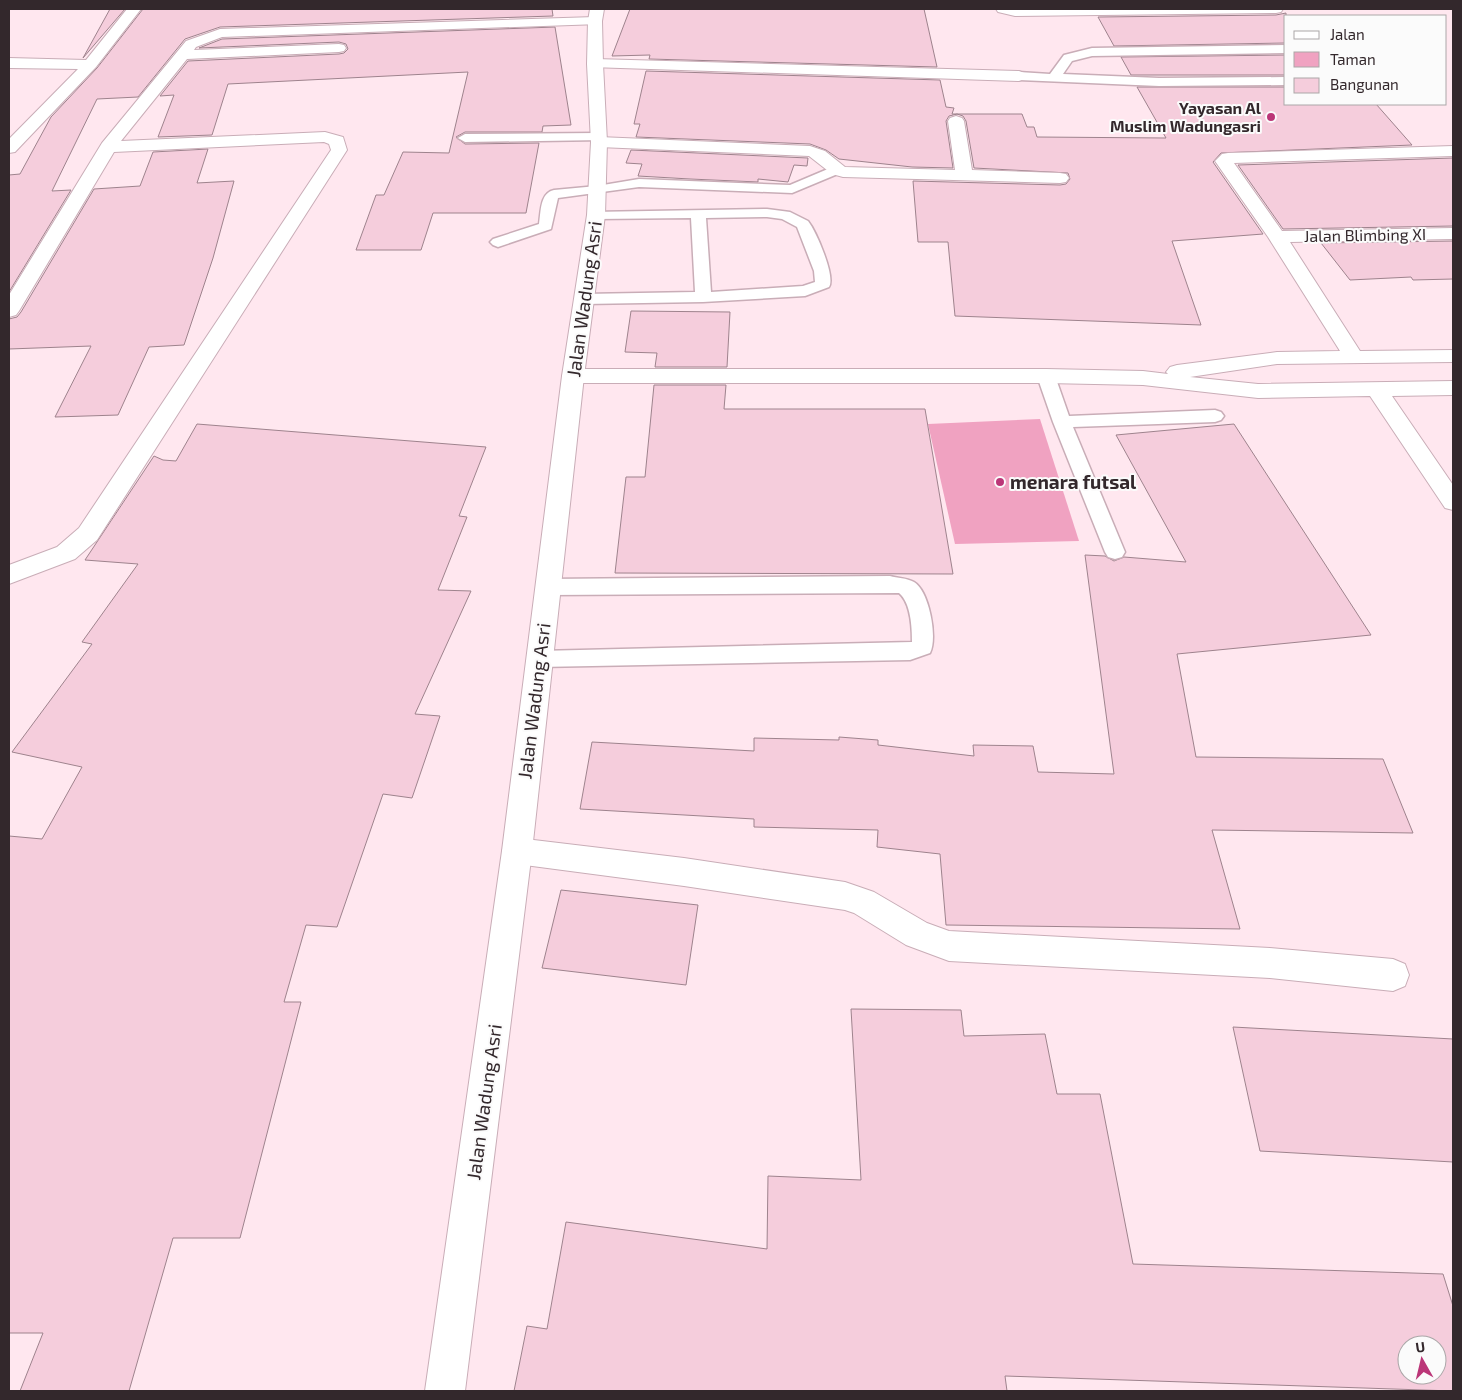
<svg xmlns="http://www.w3.org/2000/svg" width="1462" height="1400" font-family="'Exo 2',sans-serif">
<style>
.green{fill:#f0a2c1}
.building{fill:#f5cddc;stroke:#9e838d;fill-rule:evenodd}
.lines{fill:none;stroke-linecap:round;stroke-linejoin:round}
.lane-casing{stroke:#c9adb7;stroke-width:3}
.street-casing{stroke:#c9adb7;stroke-width:2}
.secondary-casing{stroke:#c9adb7;stroke-width:2}
.lane{fill:#fff;fill-rule:evenodd}
.street{fill:#fff;fill-rule:evenodd}
.secondary{fill:#fff;fill-rule:evenodd}
.poi-dot{fill:#bb3678;stroke:#fbfbfb;stroke-width:2}
.labels{text-anchor:middle;stroke-width:4;stroke-linejoin:round;paint-order:stroke}
.far-poi-label{font-size:16px;font-weight:bold;fill:#33282c;stroke:#fbfbfb;text-anchor:end}
.far-street-label{font-size:16px;fill:#33282c;stroke:#fbfbfb}
.street-label{font-size:19px;fill:#33282c;stroke:#fbfbfb}
.poi-label{font-size:19px;font-weight:bold;fill:#33282c;stroke:#fbfbfb;text-anchor:start}
</style>
<rect width="100%" height="100%" fill="#ffe7ef"/>
<polygon class="green" points="1040,419 1079,541 955,544 928,424"/>
<g class="building">
<polygon points="110,9 125,9 83,58"/>
<polygon points="143,9 552,9 553,16 220,27 185,39 138,97 97,99 52,191 71,190 9,292 9,175 20,174 51,117 97,68"/>
<polygon points="630,9 924,9 937,67 649,59 650,55 612,56"/>
<polygon points="1286,13 1286,43 1114,46 1098,17 1276,15"/>
<polygon points="555,27 571,125 543,126 542,132 465,132 456,137 465,144 539,143 526,213 433,213 421,250 356,250 376,195 384,195 403,152 449,153 468,72 228,84 212,135 158,137 174,95 160,96 188,61 339,54 344,53 348,49 346,44 339,42 199,48 222,39"/>
<polygon points="1286,55 1286,75 1131,75 1121,57"/>
<polygon points="646,71 940,80 946,107 954,108 952,114 1022,114 1027,127 1034,127 1037,137 1166,138 1137,87 1286,87 1286,104 1376,104 1412,145 1221,153 1213,162 1263,234 1172,241 1201,325 955,316 948,242 918,242 913,181 1060,185 1066,184 1070,179 1068,173 974,168 966,121 963,116 957,114 949,116 946,121 953,168 912,167 839,159 826,150 810,144 636,137 640,124 634,124"/>
<polygon points="208,149 197,183 234,181 213,258 184,345 149,347 118,415 55,417 91,346 9,349 9,319 17,317 21,312 94,189 140,186 153,152"/>
<polygon points="631,150 808,158 807,166 794,165 788,182 758,179 758,182 690,179 638,176 642,164 626,163"/>
<polygon points="1453,158 1453,226 1283,229 1238,165"/>
<polygon points="1453,241 1453,279 1413,280 1411,277 1350,280 1321,243"/>
<polygon points="631,311 730,312 727,367 655,367 657,353 625,352"/>
<polygon points="654,385 726,385 724,409 925,409 953,574 615,573 626,477 645,477"/>
<polygon points="197,424 486,447 459,516 467,517 438,590 471,591 415,714 440,716 412,798 383,794 337,927 306,925 284,1002 301,1002 240,1238 173,1238 129,1391 20,1391 43,1333 9,1333 9,836 42,839 82,767 12,752 92,644 82,642 138,564 85,560 154,456 163,460 176,461"/>
<polygon points="1234,424 1371,635 1177,654 1196,757 1383,759 1413,833 1212,830 1240,929 946,925 940,854 877,847 878,830 754,827 754,819 580,809 592,742 754,751 754,738 839,740 839,737 878,740 878,745 974,756 973,745 1033,746 1038,772 1114,774 1085,555 1105,556 1114,561 1124,557 1186,562 1116,435"/>
<polygon points="561,890 698,905 686,985 542,968"/>
<path d="M851,1009l110,1 3,26 81,-2 12,60h43l33,170 310,10 10,32v85l-448,-15 2,15h-493l13,-65 20,3 19,-107 201,27 1,-73 93,4zM1407,1345h30v30h-30z"/>
<polygon points="1233,1027 1453,1039 1453,1162 1260,1151"/>
</g>
<g class="lines">
<g class="lane-casing">
<g id="lane">
<polygon points="1286,45 1286,53 1092,56 1072,61 1063,74 1159,78 1286,77 1286,85 1159,86 1019,80 1013,76 1019,72 1050,74 1064,55 1092,48"/>
<polygon points="598,133 603,134 605,137 603,140 465,142 458,138 465,134"/>
<path d="M835,166l5,1 2,3 -2,3 -48,20 -153,-6 -81,11 -7,31 -53,18 -5,-2 -3,-3 3,-3 46,-15c2,-13 1,-31 15,-34l43,-4 42,-7 151,6z"/>
<path d="M767,209l23,3 18,9c8,10 28,56 21,66l-24,9 -102,6 -119,2 -6,-2 -2,-3 2,-3 6,-2 111,-2 -4,-74 -95,1 -5,-1 -2,-3 2,-3zM767,217l15,2 15,8 17,44 1,11 -12,4 -92,6 -5,-74z"/>
<polygon points="1046,371 1052,372 1055,376 1069,416 1215,410 1221,412 1224,416 1221,420 1215,422 1073,427 1125,552 1122,557 1115,559 1108,557 1105,552 1053,422 1037,376 1040,372"/>
<path d="M890,576c7,2 17,2 24,6 15,9 24,56 16,71l-20,7 -371,7 -8,-2 -3,-6 3,-6 8,-2 373,-9c0,-15 -1,-39 -13,-49l-351,2 -7,-3 -3,-5 3,-5 7,-3z"/>
</g>
</g>
<g class="street-casing">
<g id="street">
<polygon points="127,9 141,9 96,67 15,152 9,153 9,139 78,69 9,68 9,58 86,60"/>
<polygon points="996,9 1283,9 1281,12 1276,13 1015,16 998,12"/>
<polygon points="595,17 600,18 602,21 600,24 222,37 196,47 194,50 339,44 344,45 346,48 344,51 339,52 187,59 121,141 325,132 343,137 347,150 97,540 75,559 9,584 9,565 57,547 79,528 331,150 329,144 324,142 114,152 19,311 16,315 9,317 9,295 102,143 186,41 220,29"/>
<polygon points="595,59 1019,71 1024,73 1027,76 1024,79 1019,81 590,67 587,64 590,61"/>
<polygon points="956,116 962,118 964,121 972,170 1060,173 1066,174 1069,178 1066,182 1060,183 843,177 832,174 809,156 599,147 593,146 591,142 593,138 599,137 810,146 825,151 845,167 955,170 948,121 950,118"/>
<polygon points="1453,146 1453,156 1234,163 1282,231 1453,228 1453,239 1290,242 1360,351 1453,350 1453,362 1277,364 1190,377 1258,384 1453,381 1453,395 1392,396 1453,485 1453,510 1445,508 1370,396 1258,398 1143,385 1046,383 573,383 565,381 562,376 565,371 573,369 1046,369 1143,371 1168,374 1166,372 1170,367 1177,365 1277,352 1340,351 1268,237 1215,161 1222,154 1228,153"/>
<polygon points="517,838 684,858 845,882 874,892 927,923 949,931 1270,948 1393,959 1405,964 1409,975 1405,986 1393,991 1270,978 949,961 906,945 854,913 845,910 684,886 517,864 506,860 502,851 506,842"/>
</g>
</g>
<g class="secondary-casing">
<polygon id="secondary" points="590,9 604,9 602,21 603,64 607,142 605,215 584,376 532,851 465,1391 425,1391 502,851 562,376 587,215 591,142 587,64 588,21"/>
</g>
<use href="#lane" class="lane"/>
<use href="#street" class="street"/>
<use href="#secondary" class="secondary"/>
</g>
<g class="poi-dot">
<circle cx="1271" cy="117" r="5"/>
<circle cx="1000" cy="482" r="5"/>
</g>
<g class="labels">
<g class="far-poi-label">
<text x="1261" y="114">Yayasan Al<tspan x="1261" dy="18">Muslim Wadungasri</tspan></text>
</g>
<g class="far-street-label">
<text transform="translate(1365 235) rotate(-1)" y="6">Jalan Blimbing XI</text>
</g>
<g class="street-label">
<text transform="translate(584 299) rotate(-82)" y="7">Jalan Wadung Asri</text>
<text transform="translate(534 701) rotate(-83)" y="7">Jalan Wadung Asri</text>
<text transform="translate(484 1102) rotate(-82)" y="7">Jalan Wadung Asri</text>
</g>
<g class="poi-label">
<text x="1010" y="489">menara futsal</text>
</g>
</g>
<rect width="1462" height="1400" fill="none" stroke="#33282c" stroke-width="20"/>
<rect x="1284" y="15" width="162" height="90" fill="#fbfbfb" stroke="#aba7a8"/>
<rect x="1294" y="31" width="25" height="8" fill="#ffffff" stroke="#aba7a8"/>
<text x="1330" y="40" font-size="15" fill="#33282c">Jalan</text>
<rect x="1294" y="52" width="25" height="15" fill="#f0a2c1" stroke="#aba7a8"/>
<text x="1330" y="65" font-size="15" fill="#33282c">Taman</text>
<rect x="1294" y="78" width="25" height="15" fill="#f5cddc" stroke="#aba7a8"/>
<text x="1330" y="90" font-size="15" fill="#33282c">Bangunan</text>
<g transform="translate(1422 1360) rotate(352)"><circle r="24" fill="#fbfbfb" stroke="#aba7a8"/>
<path d="M0-4L9 19L0 12L-9 19Z" fill="#bb3678"/>
<text y="-8" font-size="14" font-weight="bold" text-anchor="middle" fill="#33282c">U</text>
</g>
</svg>
